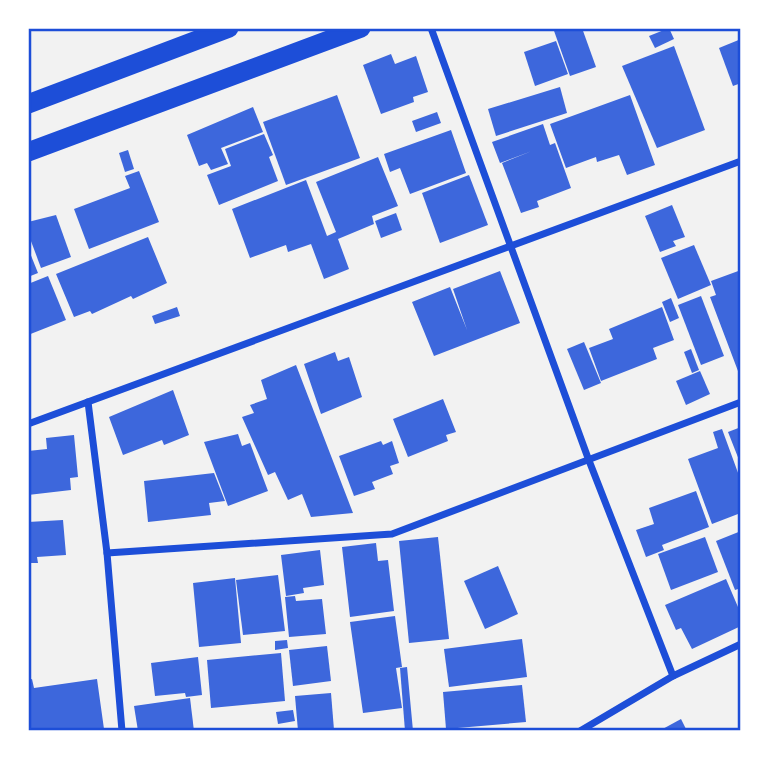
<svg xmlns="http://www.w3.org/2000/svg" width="769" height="759" font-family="'DejaVu Sans',sans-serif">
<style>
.building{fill:#3d67dc}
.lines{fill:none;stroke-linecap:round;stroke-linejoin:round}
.minor{stroke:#1d4ed8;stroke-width:7}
.trunk{stroke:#1d4ed8;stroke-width:19}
.neatline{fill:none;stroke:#1d4ed8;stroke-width:2.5}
</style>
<rect width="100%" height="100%" fill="#f2f2f2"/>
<g class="building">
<polygon points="553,28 582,28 596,67 570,76"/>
<polygon points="669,28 674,39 655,48 649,36"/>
<polygon points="741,39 741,83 733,86 719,48"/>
<polygon points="556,41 568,74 535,86 524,52"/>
<polygon points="674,46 705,130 657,148 622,66"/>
<polygon points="391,54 395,64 416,56 428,92 413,97 414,102 381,114 363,65"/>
<polygon points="560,87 567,113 496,136 488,109"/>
<polygon points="337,95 360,158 286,185 263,122"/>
<polygon points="630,95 655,165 627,175 619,155 597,162 596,157 566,168 550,124"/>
<polygon points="253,107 263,132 221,148 228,164 211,170 207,163 199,166 187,135"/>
<polygon points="437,112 441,123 416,132 412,121"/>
<polygon points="543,124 550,145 555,143 571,188 537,201 539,207 521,213 502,163 532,151 500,163 492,142"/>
<polygon points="451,130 466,173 410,194 400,168 390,172 384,154"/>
<polygon points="264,134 273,155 269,157 278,181 219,205 207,175 231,166 225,149"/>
<polygon points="128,150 134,169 125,172 119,153"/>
<polygon points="378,157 398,206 372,216 374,224 338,239 349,269 324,279 311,244 288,252 286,245 250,258 232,209 306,180 327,236 336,232 316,182"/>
<polygon points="139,171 159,222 89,249 74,209 130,188 125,176"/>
<polygon points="469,175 488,225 440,243 422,193"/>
<polygon points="672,205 685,237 673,241 676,246 660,252 645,216"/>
<polygon points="396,213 402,230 381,238 375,221"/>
<polygon points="56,215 71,257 41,268 28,233 28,222"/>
<polygon points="148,237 167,283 133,299 131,296 92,314 90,311 74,317 56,274"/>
<polygon points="694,245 711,285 678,299 661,258"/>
<polygon points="28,248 38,273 28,277"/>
<polygon points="741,270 741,379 710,297 716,295 711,281"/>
<polygon points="500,271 520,323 434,356 412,302 450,287 467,330 453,289"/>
<polygon points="48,276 66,320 28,335 28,284"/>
<polygon points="701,296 724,356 701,365 678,305"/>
<polygon points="671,298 679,318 670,322 662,302"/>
<polygon points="177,307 180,316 155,324 152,316"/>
<polygon points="662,307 674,340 653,348 657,359 601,381 589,348 613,339 609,329"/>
<polygon points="584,342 601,383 584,390 567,349"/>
<polygon points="691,349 699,370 692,373 684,352"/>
<polygon points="335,352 338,361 349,357 362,397 321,414 304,364"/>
<polygon points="296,365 353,513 311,517 302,494 288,500 275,472 268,475 242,417 254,413 250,405 267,399 261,380"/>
<polygon points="700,371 710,394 686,405 676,381"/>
<polygon points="173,390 189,435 164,445 162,440 123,455 109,417"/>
<polygon points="443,399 456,432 446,435 448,441 408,457 393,419"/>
<polygon points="741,427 741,465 728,432"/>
<polygon points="722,429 741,481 741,521 738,514 712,524 688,459 718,448 713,432"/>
<polygon points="238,434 242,446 250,443 268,491 228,506 204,442"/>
<polygon points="74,435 78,477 70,478 71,490 28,495 28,451 47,449 46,438"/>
<polygon points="381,441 383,445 392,441 399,463 390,466 393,474 372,482 375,489 354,496 339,456"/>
<polygon points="214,473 225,501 209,503 211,515 148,522 144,481"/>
<polygon points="696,491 709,527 662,545 664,550 646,557 636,530 654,524 649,508"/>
<polygon points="63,520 66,555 37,557 38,563 28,563 28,522"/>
<polygon points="741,531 741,588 735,590 716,541"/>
<polygon points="438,537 449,639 409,643 399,541"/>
<polygon points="705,537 718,572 671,590 658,554"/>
<polygon points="376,543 378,561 388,560 394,611 350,617 342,547"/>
<polygon points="320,550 324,585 303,588 304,593 286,596 281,555"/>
<polygon points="498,566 518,614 485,629 464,581"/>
<polygon points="278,575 285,631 243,635 236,580"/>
<polygon points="235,578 241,643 199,647 193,583"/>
<polygon points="726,579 741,614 741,626 692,649 681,628 676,630 665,605"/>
<polygon points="295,596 296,601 322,599 326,634 289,637 285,597"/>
<polygon points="395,616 402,667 396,668 402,708 363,713 350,622"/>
<polygon points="522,639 527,677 449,687 444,649"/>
<polygon points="287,640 288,648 275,650 275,641"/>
<polygon points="327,646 331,681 293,686 289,650"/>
<polygon points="281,653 285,701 211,708 207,660"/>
<polygon points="198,657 202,695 186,697 185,693 155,696 151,663"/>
<polygon points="407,667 413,731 405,731 400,668"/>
<polygon points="32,679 34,688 97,679 104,729 28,731 28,680"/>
<polygon points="522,685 526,722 446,729 443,692"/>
<polygon points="331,693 334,730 298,731 295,696"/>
<polygon points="190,698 194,731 138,731 134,706"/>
<polygon points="293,710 295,721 278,724 276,712"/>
<polygon points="681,719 687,731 659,731"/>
</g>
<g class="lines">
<g class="minor">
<polyline points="431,28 588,458 673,676"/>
<polyline points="88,402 107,553 122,731"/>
<polyline points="28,424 741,161"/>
<polyline points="107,553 392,534 741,402"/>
<polyline points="580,731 673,676 741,644"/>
</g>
<g class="trunk">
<polyline points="28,104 229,28"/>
<polyline points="28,152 361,28"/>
</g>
</g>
<rect width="769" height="759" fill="none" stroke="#ffffff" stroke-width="60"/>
<rect x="30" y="30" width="709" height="699" class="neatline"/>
</svg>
